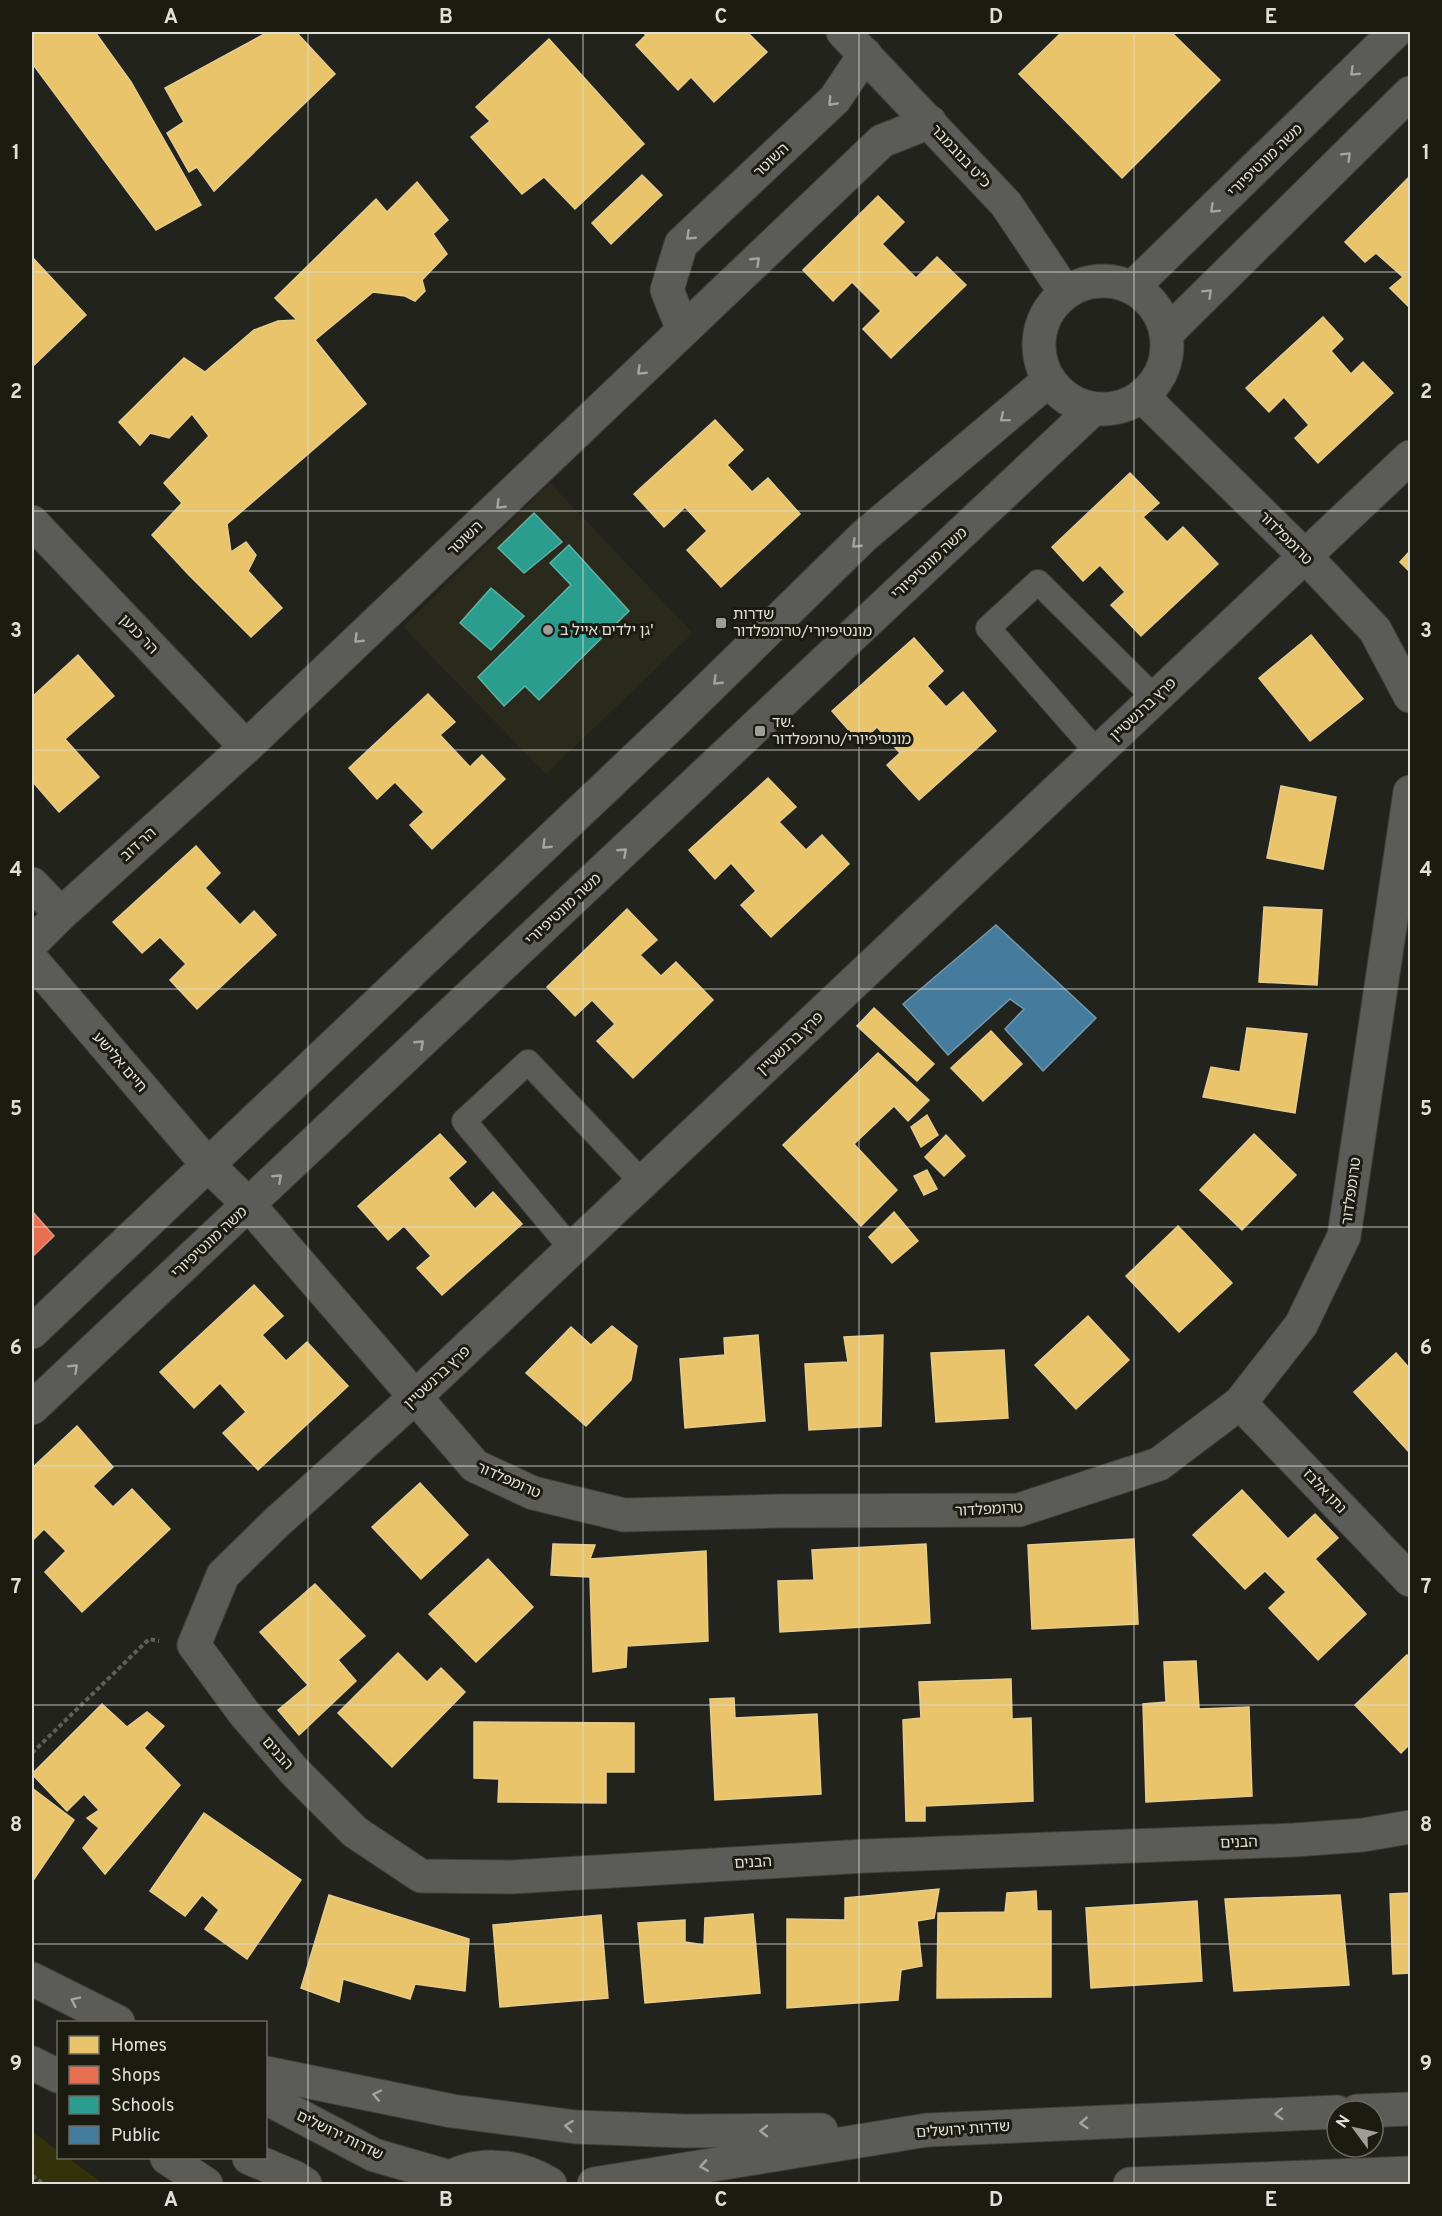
<svg xmlns="http://www.w3.org/2000/svg" width="1442" height="2216" font-family="Overpass,'Noto Sans Hebrew',sans-serif">
<style>
.built{fill:#2a2a1c}
.green{fill:#32320b}
.homes{fill:#e9c46a;stroke:#e6cc8c;stroke-width:1.5}
.shops{fill:#e76f51;stroke:#e5917a;stroke-width:1.5}
.schools{fill:#2a9d8f;stroke:#61b1a6;stroke-width:1.5}
.public{fill:#457b9d;stroke:#7499af;stroke-width:1.5}
.lines{fill:none;stroke-linecap:round;stroke-linejoin:round}
.service-casing{stroke:#3e3e3a;stroke-width:26}
.minor-casing{stroke:#3e3e3a;stroke-width:35}
.tertiary-casing{stroke:#3e3e3a;stroke-width:35}
.secondary-casing{stroke:#3e3e3a;stroke-width:35}
.path{stroke:#5e5f5b;stroke-width:4;stroke-dasharray:4.5 3;stroke-linecap:butt}
.service{stroke:#5b5b58;stroke-width:24}
.minor{stroke:#5b5b58;stroke-width:33}
.tertiary{stroke:#5b5b58;stroke-width:33}
.secondary{stroke:#5b5b58;stroke-width:33}
.oneway{stroke:#a4a4a0}
.grid{fill:none;stroke:#e0e0da;stroke-width:1.5;stroke-opacity:0.55}
.poi-dot{fill:#9e9e98;stroke:#1b1b12;stroke-width:2}
.labels{text-anchor:middle;stroke-width:6;stroke-linejoin:round;paint-order:stroke}
.street-label{font-size:15px;fill:#e0e0da;stroke:#1b1b12}
.poi-label{font-size:15px;fill:#e0e0da;stroke:#1b1b12;text-anchor:start}
.neatline{fill:none;stroke:#e0e0da;stroke-width:2}
.grid-label{font-size:20px;text-anchor:middle;font-weight:bold;fill:#e0e0da}
</style>
<rect width="100%" height="100%" fill="#22231d"/>
<polygon class="built" points="550,483 693,633 546,774 403,627"/>
<polygon class="green" points="32,2131 58,2151 58,2158 68,2158 104,2184 32,2184"/>
<g class="homes">
<polygon points="32,32 95,32 131,82 201,205 156,230 32,63"/>
<polygon points="268,32 296,32 335,74 214,191 197,167 189,172 167,133 184,122 165,88"/>
<polygon points="642,32 747,32 767,52 714,102 691,77 678,90 636,45 646,35"/>
<polygon points="1062,32 1171,32 1220,80 1122,178 1019,74"/>
<polygon points="549,39 644,144 575,209 544,177 522,194 471,137 490,121 476,107"/>
<polygon points="642,175 662,195 611,244 592,223"/>
<polygon points="1410,176 1410,308 1390,288 1403,277 1376,253 1365,262 1345,242"/>
<polygon points="417,182 448,220 433,234 447,254 422,280 425,291 415,301 405,296 373,292 315,340 366,404 227,524 231,552 246,542 256,555 248,571 282,608 251,637 188,574 152,535 182,503 164,483 209,436 192,414 169,438 150,433 140,445 119,422 184,358 205,372 254,330 278,321 297,320 275,298 376,199 387,212"/>
<polygon points="878,196 904,222 882,244 916,278 937,257 966,285 891,358 863,329 881,311 852,282 833,301 803,270"/>
<polygon points="32,257 86,315 32,367"/>
<polygon points="1323,317 1343,339 1331,351 1351,374 1363,362 1393,393 1318,463 1295,438 1309,425 1284,397 1269,412 1246,388"/>
<polygon points="715,420 743,450 727,465 752,492 768,478 800,514 721,587 687,550 707,531 685,507 664,527 634,494"/>
<polygon points="1130,473 1159,503 1143,517 1167,542 1183,527 1218,564 1141,636 1111,605 1125,592 1100,565 1083,581 1052,547"/>
<polygon points="1410,551 1410,572 1400,562"/>
<polygon points="1311,635 1363,699 1310,741 1259,678"/>
<polygon points="914,638 943,671 927,686 946,707 963,692 996,731 919,800 887,765 900,753 877,727 860,743 832,711"/>
<polygon points="78,655 114,696 65,739 99,777 59,812 32,781 32,697"/>
<polygon points="428,694 455,722 440,735 470,767 482,755 505,779 432,849 410,825 424,812 395,782 377,799 349,768"/>
<polygon points="768,778 796,807 779,822 806,850 822,835 849,864 771,937 741,905 756,891 731,863 715,879 689,850"/>
<polygon points="1281,786 1336,797 1323,869 1267,858"/>
<polygon points="196,846 220,873 205,888 240,925 254,911 276,935 197,1009 170,980 186,964 160,937 142,953 113,922"/>
<polygon points="1264,907 1322,910 1317,985 1259,982"/>
<polygon points="627,909 657,940 640,955 661,976 676,962 713,1000 633,1078 597,1041 615,1024 592,1000 575,1016 547,987"/>
<polygon points="874,1008 934,1064 917,1081 857,1026"/>
<polygon points="1247,1028 1307,1034 1295,1113 1203,1097 1211,1067 1240,1072"/>
<polygon points="991,1031 1022,1064 983,1101 951,1068"/>
<polygon points="878,1053 929,1100 908,1121 894,1106 854,1144 897,1190 861,1226 783,1145"/>
<polygon points="927,1115 938,1135 921,1147 911,1127"/>
<polygon points="440,1134 466,1162 448,1178 475,1209 493,1192 522,1224 442,1295 417,1268 431,1256 404,1226 388,1240 358,1206"/>
<polygon points="1254,1134 1296,1175 1242,1230 1200,1190"/>
<polygon points="946,1135 965,1156 944,1176 925,1157"/>
<polygon points="927,1170 937,1189 924,1195 914,1176"/>
<polygon points="894,1212 918,1241 892,1263 869,1237"/>
<polygon points="1178,1226 1232,1283 1179,1332 1126,1276"/>
<polygon points="254,1285 283,1316 262,1335 286,1361 307,1342 348,1386 258,1470 223,1433 246,1412 220,1383 194,1408 160,1372"/>
<polygon points="1088,1316 1129,1360 1076,1409 1035,1365"/>
<polygon points="612,1326 637,1346 631,1380 586,1426 526,1373 571,1327 591,1345"/>
<polygon points="758,1335 765,1421 685,1428 680,1359 725,1355 724,1338"/>
<polygon points="883,1335 881,1426 809,1430 805,1364 848,1362 844,1337"/>
<polygon points="1004,1350 1008,1418 936,1422 931,1353"/>
<polygon points="1396,1353 1410,1369 1410,1453 1354,1392"/>
<polygon points="77,1426 113,1467 93,1486 113,1507 132,1489 170,1529 82,1612 45,1572 66,1551 44,1529 32,1541 32,1468"/>
<polygon points="420,1483 468,1535 421,1579 372,1527"/>
<polygon points="1242,1490 1288,1539 1315,1514 1338,1538 1315,1559 1366,1614 1318,1660 1269,1608 1286,1592 1265,1571 1245,1589 1193,1535"/>
<polygon points="1134,1539 1138,1624 1032,1629 1028,1545"/>
<polygon points="553,1544 595,1545 590,1559 706,1551 708,1641 627,1646 626,1667 593,1672 590,1577 551,1575"/>
<polygon points="926,1544 930,1623 780,1632 778,1581 814,1580 812,1550"/>
<polygon points="488,1559 533,1607 476,1662 429,1614"/>
<polygon points="315,1584 365,1636 338,1660 356,1681 299,1735 278,1710 308,1685 260,1632"/>
<polygon points="398,1653 427,1682 441,1668 465,1692 392,1767 338,1713"/>
<polygon points="1407,1655 1410,1659 1410,1744 1401,1753 1355,1705"/>
<polygon points="1196,1661 1199,1709 1249,1707 1252,1796 1146,1802 1143,1704 1166,1702 1164,1662"/>
<polygon points="1011,1679 1012,1719 1031,1718 1033,1801 925,1806 925,1821 906,1821 903,1720 921,1718 919,1682"/>
<polygon points="734,1698 735,1718 817,1714 821,1794 715,1800 710,1699"/>
<polygon points="102,1704 127,1727 147,1712 164,1726 144,1748 180,1785 105,1874 83,1848 99,1828 87,1818 99,1810 84,1794 67,1811 32,1774"/>
<polygon points="474,1722 634,1723 634,1772 606,1772 606,1803 498,1802 499,1779 474,1778"/>
<polygon points="32,1788 74,1820 32,1882"/>
<polygon points="204,1813 301,1880 247,1959 205,1929 219,1910 202,1895 185,1916 150,1891"/>
<polygon points="939,1889 934,1918 917,1921 922,1966 901,1970 898,2000 787,2008 787,1919 845,1920 845,1898"/>
<polygon points="1036,1891 1037,1911 1051,1911 1051,1997 937,1998 938,1913 1005,1912 1007,1893"/>
<polygon points="1410,1893 1410,1973 1393,1974 1390,1894"/>
<polygon points="329,1895 469,1939 465,1991 415,1984 410,1999 343,1979 339,2002 301,1988"/>
<polygon points="1340,1895 1349,1985 1234,1991 1225,1899"/>
<polygon points="1197,1901 1202,1981 1091,1988 1086,1908"/>
<polygon points="753,1914 760,1993 645,2003 638,1923 685,1920 685,1942 704,1945 705,1918"/>
<polygon points="601,1915 608,1998 500,2007 493,1925"/>
</g>
<polygon class="shops" points="32,1211 54,1236 32,1257"/>
<g class="schools">
<polygon points="534,513 562,542 524,573 498,548"/>
<polygon points="569,545 629,611 539,700 525,686 504,706 478,677 571,585 550,563"/>
<polygon points="491,588 524,616 491,650 460,623"/>
</g>
<polygon class="public" points="996,925 1096,1018 1043,1071 1005,1029 1024,1009 1010,999 948,1055 903,1004"/>
<g class="lines">
<g class="service-casing">
<g id="service">
<polyline points="1097,752 988,628 1038,582 1155,698"/>
<polyline points="572,1249 464,1121 528,1062 642,1182"/>
</g>
</g>
<g class="minor-casing">
<g id="minor">
<polyline points="843,32 1006,204 1065,292"/>
<polyline points="683,330 667,290 681,244 835,99 865,54"/>
<polyline points="1142,396 1305,556 1375,630 1410,696"/>
<polyline points="1410,457 414,1398 276,1523 223,1575 194,1645 244,1713 296,1773 355,1832 421,1876 512,1877 865,1856 1294,1840 1363,1835 1410,1827"/>
<polyline points="32,522 246,747"/>
<polyline points="32,884 61,914"/>
<polyline points="32,943 61,914 246,747 882,141 930,122"/>
<polyline points="32,960 208,1165 249,1205 475,1466 533,1493 624,1515 781,1511 1019,1510 1159,1464 1240,1403 1301,1325 1344,1236 1410,792"/>
<polyline points="1240,1403 1410,1580"/>
</g>
</g>
<g class="tertiary-casing">
<g id="tertiary">
<circle cx="1103" cy="345" r="64"/>
<polyline points="1133,287 1395,32"/>
<polyline points="1166,334 1410,93"/>
<polyline points="32,1332 672,724 864,536 1049,380"/>
<polyline points="32,1408 1093,409"/>
</g>
</g>
<g class="secondary-casing">
<g id="secondary">
<polyline points="32,1979 118,2022"/>
<polyline points="32,2063 58,2076"/>
<polyline points="266,2073 452,2111 576,2127 685,2131 821,2130"/>
<polyline points="266,2098 374,2155 450,2177"/>
<polyline points="1357,2111 1410,2109"/>
<polyline points="167,2158 206,2184"/>
<polyline points="249,2158 294,2177 305,2184"/>
<path d="M439,2184c34,-24 77,-21 111,0"/>
<polyline points="594,2184 927,2130 1337,2112"/>
<polyline points="1130,2184 1410,2173"/>
</g>
</g>
<g class="path">
<polyline points="32,1753 149,1639 159,1641"/>
<polyline points="32,2176 44,2184"/>
</g>
<use href="#service" class="service"/>
<use href="#minor" class="minor"/>
<use href="#tertiary" class="tertiary"/>
<use href="#secondary" class="secondary"/>
</g>
<defs><path id="oneway-chevron" d="M-2-3.5L2.5 0L-2 3.5" fill="none" stroke-width="1.6" stroke-linecap="round" stroke-linejoin="round" transform="scale(1.5)"/></defs>
<g class="oneway">
<use href="#oneway-chevron" transform="translate(1354 72) rotate(136)"/>
<use href="#oneway-chevron" transform="translate(832 102) rotate(133)"/>
<use href="#oneway-chevron" transform="translate(1347 156) rotate(-45)"/>
<use href="#oneway-chevron" transform="translate(1214 209) rotate(136)"/>
<use href="#oneway-chevron" transform="translate(690 236) rotate(137)"/>
<use href="#oneway-chevron" transform="translate(756 261) rotate(-44)"/>
<use href="#oneway-chevron" transform="translate(1208 293) rotate(-45)"/>
<use href="#oneway-chevron" transform="translate(641 371) rotate(136)"/>
<use href="#oneway-chevron" transform="translate(1004 418) rotate(140)"/>
<use href="#oneway-chevron" transform="translate(500 505) rotate(136)"/>
<use href="#oneway-chevron" transform="translate(856 544) rotate(136)"/>
<use href="#oneway-chevron" transform="translate(358 639) rotate(136)"/>
<use href="#oneway-chevron" transform="translate(717 681) rotate(136)"/>
<use href="#oneway-chevron" transform="translate(546 845) rotate(136)"/>
<use href="#oneway-chevron" transform="translate(623 852) rotate(-43)"/>
<use href="#oneway-chevron" transform="translate(420 1044) rotate(-43)"/>
<use href="#oneway-chevron" transform="translate(278 1178) rotate(-43)"/>
<use href="#oneway-chevron" transform="translate(74 1368) rotate(-44)"/>
<use href="#oneway-chevron" transform="translate(75 2001) rotate(-154)"/>
<use href="#oneway-chevron" transform="translate(377 2095) rotate(-168)"/>
<use href="#oneway-chevron" transform="translate(1279 2114) rotate(177)"/>
<use href="#oneway-chevron" transform="translate(1084 2123) rotate(177)"/>
<use href="#oneway-chevron" transform="translate(569 2126) rotate(-173)"/>
<use href="#oneway-chevron" transform="translate(764 2131) rotate(180)"/>
<use href="#oneway-chevron" transform="translate(704 2166) rotate(171)"/>
</g>
<path class="grid" d="M308,32v2152M583,32v2152M859,32v2152M1134,32v2152M32,272h1378M32,511h1378M32,750h1378M32,989h1378M32,1227h1378M32,1466h1378M32,1705h1378M32,1944h1378"/>
<g class="poi-dot">
<rect x="715" y="617" width="12" height="12" rx="3"/>
<circle cx="548" cy="630" r="6"/>
<rect x="754" y="725" width="12" height="12" rx="3"/>
</g>
<g class="labels">
<g class="street-label">
<text transform="translate(961 156) rotate(47)" y="5">כ"ט בנובמבר</text>
<text transform="translate(771 160) rotate(-43)" y="5">השוטר</text>
<text transform="translate(1265 160) rotate(-44)" y="5">משה מונטיפיורי</text>
<text transform="translate(465 538) rotate(-44)" y="5">השוטר</text>
<text transform="translate(1286 538) rotate(45)" y="5">טרומפלדור</text>
<text transform="translate(929 563) rotate(-43)" y="5">משה מונטיפיורי</text>
<text transform="translate(139 634) rotate(46)" y="5">הר כנען</text>
<text transform="translate(1143 709) rotate(-43)" y="5">פרץ ברנשטיין</text>
<text transform="translate(138 844) rotate(-42)" y="5">הר דוב</text>
<text transform="translate(563 909) rotate(-43)" y="5">משה מונטיפיורי</text>
<text transform="translate(790 1043) rotate(-43)" y="5">פרץ ברנשטיין</text>
<text transform="translate(120 1062) rotate(49)" y="5">חיים אלישע</text>
<text transform="translate(1351 1191) rotate(-82)" y="5">טרומפלדור</text>
<text transform="translate(209 1242) rotate(-43)" y="5">משה מונטיפיורי</text>
<text transform="translate(437 1377) rotate(-43)" y="5">פרץ ברנשטיין</text>
<text transform="translate(509 1480) rotate(24)" y="5">טרומפלדור</text>
<text transform="translate(1325 1491) rotate(46)" y="5">נתן אלבז</text>
<text transform="translate(989 1509) rotate(-3)" y="5">טרומפלדור</text>
<text transform="translate(278 1753) rotate(49)" y="5">הבנים</text>
<text transform="translate(1239 1842) rotate(-2)" y="5">הבנים</text>
<text transform="translate(753 1862) rotate(-3)" y="5">הבנים</text>
<text transform="translate(963 2129) rotate(-4)" y="5">שדרות ירושלים</text>
<text transform="translate(340 2135) rotate(26)" y="5">שדרות ירושלים</text>
</g>
<g class="poi-label">
<text x="733" y="619">שדרות<tspan x="733" dy="17">מונטיפיורי/טרומפלדור</tspan></text>
<text x="560" y="635">גן ילדים אייל ב'</text>
<text x="772" y="727">שד.<tspan x="772" dy="17">מונטיפיורי/טרומפלדור</tspan></text>
</g>
</g>
<rect width="1442" height="2216" fill="none" stroke="#1b1b12" stroke-width="66"/>
<rect x="57" y="2021" width="210" height="138" fill="#1b1b12" stroke="#6a6a62" stroke-width="1.5"/>
<rect x="69" y="2036" width="30" height="18" fill="#e9c46a" stroke="#6a6a62" stroke-width="1.5"/>
<text x="111" y="2051" font-size="18" fill="#e0e0da">Homes</text>
<rect x="69" y="2066" width="30" height="18" fill="#e76f51" stroke="#6a6a62" stroke-width="1.5"/>
<text x="111" y="2081" font-size="18" fill="#e0e0da">Shops</text>
<rect x="69" y="2096" width="30" height="18" fill="#2a9d8f" stroke="#6a6a62" stroke-width="1.5"/>
<text x="111" y="2111" font-size="18" fill="#e0e0da">Schools</text>
<rect x="69" y="2126" width="30" height="18" fill="#457b9d" stroke="#6a6a62" stroke-width="1.5"/>
<text x="111" y="2141" font-size="18" fill="#e0e0da">Public</text>
<g transform="translate(1355 2129) rotate(303)"><circle r="28" fill="#1b1b12" stroke="#6a6a62" stroke-width="1.5"/>
<path d="M0-4.5L10 22L0 15L-10 22Z" fill="#9e9e98"/>
<text y="-9" font-size="16" font-weight="bold" text-anchor="middle" fill="#e0e0da">N</text>
</g>
<rect x="33" y="33" width="1376" height="2150" class="neatline"/>
<g class="grid-label">
<text x="171" y="23">A</text>
<text x="446" y="23">B</text>
<text x="721" y="23">C</text>
<text x="996" y="23">D</text>
<text x="1271" y="23">E</text>
<text x="16" y="159">1</text>
<text x="1426" y="159">1</text>
<text x="16" y="398">2</text>
<text x="1426" y="398">2</text>
<text x="16" y="637">3</text>
<text x="1426" y="637">3</text>
<text x="16" y="876">4</text>
<text x="1426" y="876">4</text>
<text x="16" y="1115">5</text>
<text x="1426" y="1115">5</text>
<text x="16" y="1354">6</text>
<text x="1426" y="1354">6</text>
<text x="16" y="1593">7</text>
<text x="1426" y="1593">7</text>
<text x="16" y="1831">8</text>
<text x="1426" y="1831">8</text>
<text x="16" y="2070">9</text>
<text x="1426" y="2070">9</text>
<text x="171" y="2206">A</text>
<text x="446" y="2206">B</text>
<text x="721" y="2206">C</text>
<text x="996" y="2206">D</text>
<text x="1271" y="2206">E</text>
</g>
</svg>
